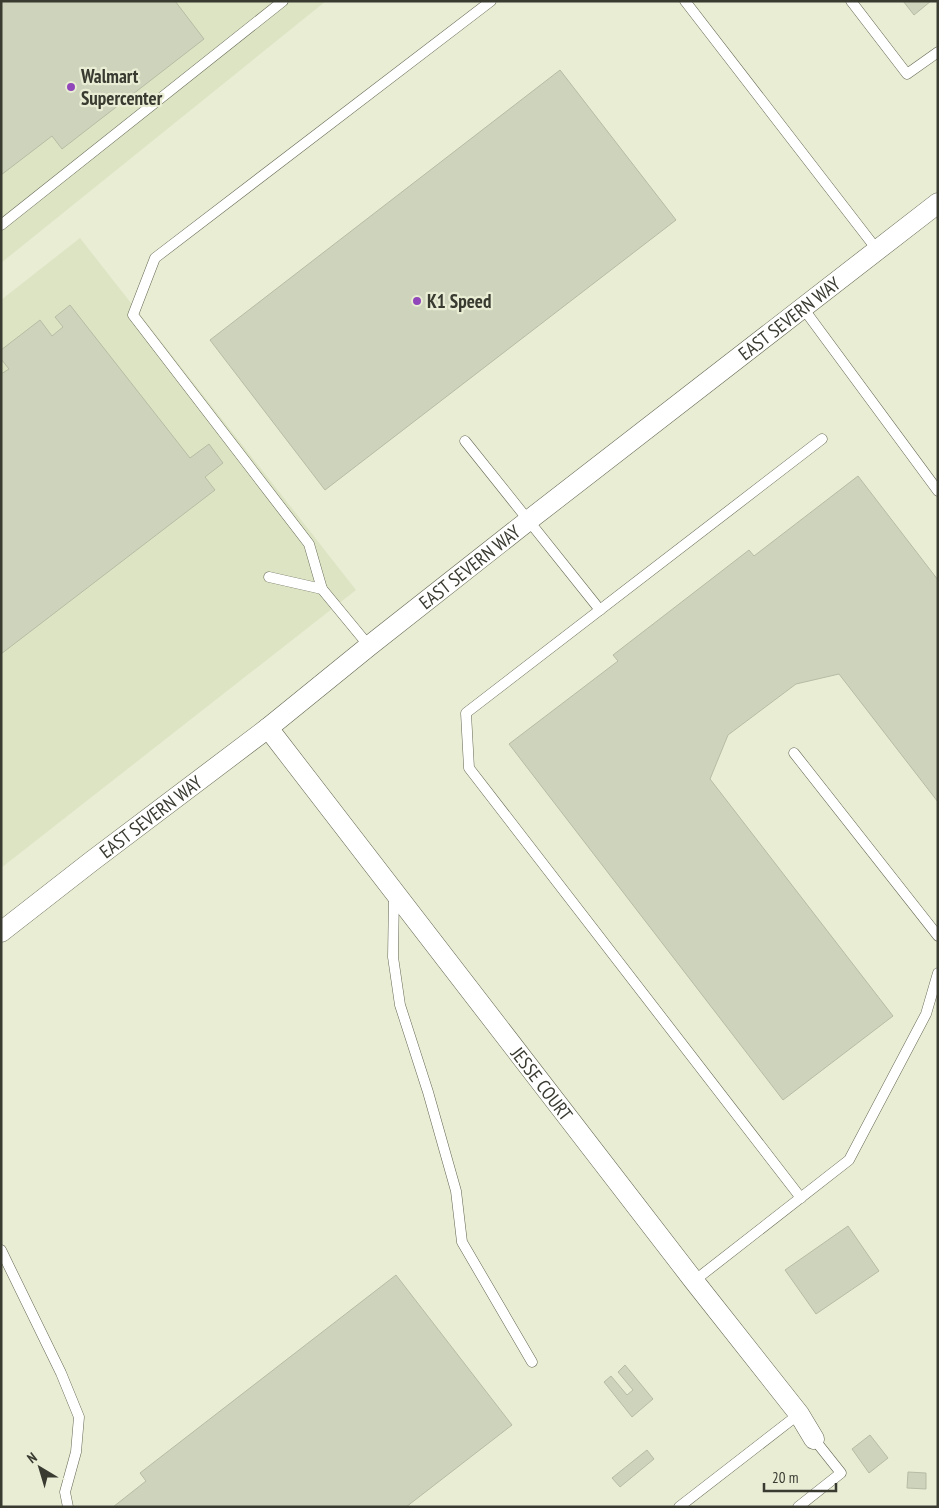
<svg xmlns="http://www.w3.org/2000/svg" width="939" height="1508" font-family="'PT Sans Narrow',sans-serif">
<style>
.built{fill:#dde4c4}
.building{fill:#ced3bb;stroke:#b7bca4}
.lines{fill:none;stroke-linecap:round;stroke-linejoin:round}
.lane-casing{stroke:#626751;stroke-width:11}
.street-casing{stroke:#626751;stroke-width:21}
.lane{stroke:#fff;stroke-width:10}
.street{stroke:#fff;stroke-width:20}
.poi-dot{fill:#9147b9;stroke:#e8edd4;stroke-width:2}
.labels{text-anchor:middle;stroke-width:4.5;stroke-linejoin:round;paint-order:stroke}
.poi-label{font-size:19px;font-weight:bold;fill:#393b31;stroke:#e8edd4;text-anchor:start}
.street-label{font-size:19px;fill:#393b31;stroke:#e8edd4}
</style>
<rect width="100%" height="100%" fill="#e8edd4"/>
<g class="built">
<polygon points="1,1 326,1 1,263"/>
<polygon points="80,238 356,590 1,868 1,300"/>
</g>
<g class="building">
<polygon points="1,1 175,1 204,39 62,149 52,136 1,175"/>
<polygon points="903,1 931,1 914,15"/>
<polygon points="560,70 676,220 325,490 210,340"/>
<polygon points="70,305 190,458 209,444 223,463 205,477 215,490 1,654 1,374 9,369 1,359 1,350 40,320 52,336 63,327 55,317"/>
<polygon points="858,476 938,580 938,802 839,674 796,684 728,735 710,779 893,1016 783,1100 509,744 618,661 613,655 749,550 754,556"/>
<polygon points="848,1226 879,1271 816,1314 785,1270"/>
<polygon points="396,1275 512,1425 406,1507 113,1507 146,1481 140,1473"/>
<polygon points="625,1365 653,1399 632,1417 604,1382 611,1376 627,1395 633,1390 618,1372"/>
<polygon points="870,1435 888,1458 869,1473 852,1449"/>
<polygon points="647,1450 654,1459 620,1487 612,1478"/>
<polygon points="908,1472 926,1473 926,1489 907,1488"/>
</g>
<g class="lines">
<g class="lane-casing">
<g id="lane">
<polyline points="685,1 878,251"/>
<polyline points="851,1 907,74 938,52"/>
<polyline points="1,225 283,1"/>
<polyline points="803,308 938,491"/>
<polyline points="465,441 600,610"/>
<polyline points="269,577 322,589 369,646"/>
<polyline points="322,589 309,544 133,315 155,258 491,1"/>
<polyline points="794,753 938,936"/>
<polyline points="394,894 393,957 400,1005 428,1092 456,1191 462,1242 532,1362"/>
<polyline points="801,1198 469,768 466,713 822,439"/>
<polyline points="1,1250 61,1373 79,1417 76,1452 65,1492 68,1507"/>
<polyline points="694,1281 849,1160 926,1014 938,973"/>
<polyline points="679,1507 799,1414"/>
<polyline points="798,1507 841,1473 814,1439"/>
</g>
</g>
<g class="street-casing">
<g id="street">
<path id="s1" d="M268,728l426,553 105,133 15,25"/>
<path id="s2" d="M1,932l91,-71 176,-133 101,-82 160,-126 409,-317"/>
</g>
</g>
<use href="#lane" class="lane"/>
<use href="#street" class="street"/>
</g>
<g class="poi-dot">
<circle cx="71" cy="87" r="5"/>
<circle cx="417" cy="301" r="5"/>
</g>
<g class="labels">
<g class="poi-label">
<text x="81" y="83">Walmart<tspan x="81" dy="22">Supercenter</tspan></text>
<text x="427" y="308">K1 Speed</text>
</g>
<g class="street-label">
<text dy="7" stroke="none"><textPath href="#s2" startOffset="999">EAST SEVERN WAY</textPath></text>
<text dy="7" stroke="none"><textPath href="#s2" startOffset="594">EAST SEVERN WAY</textPath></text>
<text dy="7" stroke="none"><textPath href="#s2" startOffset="189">EAST SEVERN WAY</textPath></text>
<text dy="7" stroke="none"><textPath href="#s1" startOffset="449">JESSE COURT</textPath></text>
</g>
</g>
<rect width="939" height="1508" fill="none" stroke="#393b31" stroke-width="5"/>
<g transform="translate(40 1468) rotate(322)" stroke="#e8edd4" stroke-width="4" paint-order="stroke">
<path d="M0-4L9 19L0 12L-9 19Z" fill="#393b31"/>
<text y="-8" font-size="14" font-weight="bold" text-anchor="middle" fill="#393b31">N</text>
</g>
<path d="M764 1483v8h72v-8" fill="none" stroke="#393b31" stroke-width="2.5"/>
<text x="772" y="1483" font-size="15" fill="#393b31" stroke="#e8edd4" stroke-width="4" paint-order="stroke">20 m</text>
</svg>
